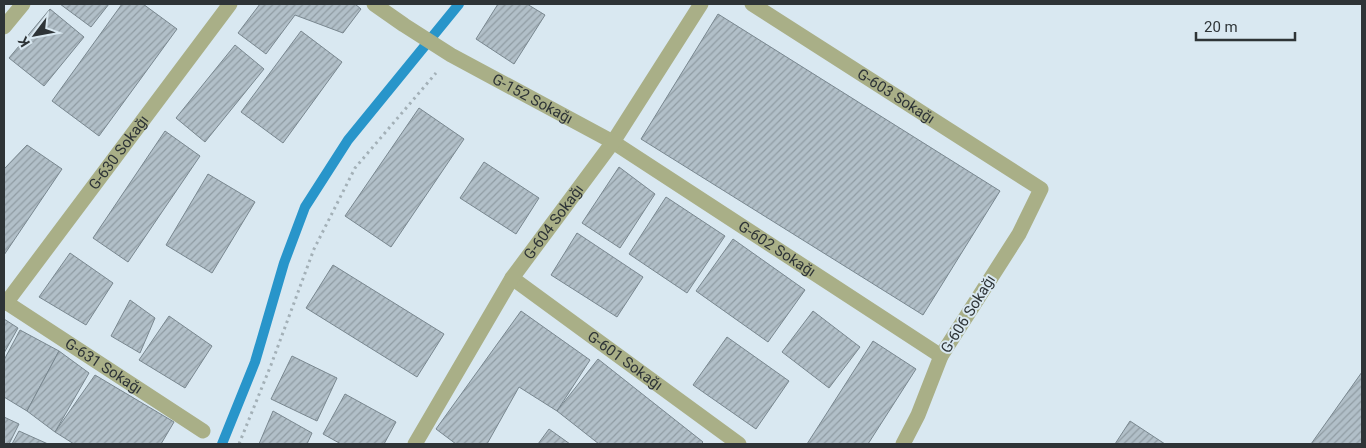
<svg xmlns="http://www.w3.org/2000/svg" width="1366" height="448" font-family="Roboto,sans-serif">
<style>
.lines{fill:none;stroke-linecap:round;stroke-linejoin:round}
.stream{stroke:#2895ca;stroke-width:10}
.building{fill:url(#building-hatch);stroke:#79878f}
.path{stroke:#a3b0b7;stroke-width:3;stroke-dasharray:2.5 4;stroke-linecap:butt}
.minor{stroke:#a9af87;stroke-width:15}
.tertiary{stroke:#a9af87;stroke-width:15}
.labels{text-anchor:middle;stroke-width:4;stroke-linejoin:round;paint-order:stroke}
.street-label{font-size:15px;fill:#2e3437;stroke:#d9e8f1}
</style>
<defs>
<pattern id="building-hatch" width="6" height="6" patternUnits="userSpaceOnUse" patternTransform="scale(1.25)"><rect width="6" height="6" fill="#b1bfc8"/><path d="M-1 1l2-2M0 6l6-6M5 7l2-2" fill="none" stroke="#909ca3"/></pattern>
</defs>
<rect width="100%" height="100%" fill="#d9e8f1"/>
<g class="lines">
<polyline class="stream" points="222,444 255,362 284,263 305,207 348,140 459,4"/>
</g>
<g class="building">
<polygon points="60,4 109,4 91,27"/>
<polygon points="122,4 143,4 177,29 99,136 52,101"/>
<polygon points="260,4 355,4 361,9 343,33 295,15 266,54 238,33"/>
<polygon points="498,4 527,4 545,15 514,64 476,39"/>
<polygon points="50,9 84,37 44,86 9,58"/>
<polygon points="718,14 1000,191 923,315 641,139"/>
<polygon points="301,31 342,62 283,143 241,112"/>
<polygon points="235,45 264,69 205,142 176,118"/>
<polygon points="419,108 464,139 391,247 345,216"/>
<polygon points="165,131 200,156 128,262 93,238"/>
<polygon points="27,145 62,169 4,255 4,169"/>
<polygon points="484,162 539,198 516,234 460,198"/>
<polygon points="619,167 655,194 620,248 582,223"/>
<polygon points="208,174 255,202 212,273 166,245"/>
<polygon points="666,197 725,236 687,293 629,254"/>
<polygon points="577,233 643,277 617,317 551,275"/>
<polygon points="733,239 805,290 768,342 696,291"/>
<polygon points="70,253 113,283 86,325 39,297"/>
<polygon points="333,265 444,334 417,377 306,308"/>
<polygon points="130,300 155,318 140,353 111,336"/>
<polygon points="521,311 590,360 557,411 519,387 487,444 456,444 436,429"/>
<polygon points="813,311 860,347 829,388 782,352"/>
<polygon points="169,316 212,346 185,388 139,360"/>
<polygon points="4,319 18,328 4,353"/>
<polygon points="20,330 59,351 27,411 4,397 4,360"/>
<polygon points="727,337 789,381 756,429 693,385"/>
<polygon points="873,341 916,369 868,444 807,444"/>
<polygon points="59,351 89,373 55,432 27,411"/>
<polygon points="292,356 337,378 317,421 271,399"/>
<polygon points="598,359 703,442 701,444 599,444 557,411"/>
<polygon points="1362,372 1362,444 1311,444"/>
<polygon points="95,375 174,422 161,444 74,444 55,432"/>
<polygon points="345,394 396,422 384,444 341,444 323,434"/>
<polygon points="273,411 312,433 307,444 259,444"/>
<polygon points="4,417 19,424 9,444 4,444"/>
<polygon points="1130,421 1165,444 1115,444"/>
<polygon points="549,429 570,444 538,444"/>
<polygon points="19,431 48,444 12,444"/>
</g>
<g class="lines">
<polyline class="path" points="239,444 271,365 314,249 355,168 436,73"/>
<g class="minor">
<path id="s1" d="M374,4l30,21 47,30 162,87 328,214"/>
<path id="s2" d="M752,4l289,185 -22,45 -78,122 -23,59 -15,29"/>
<path id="s3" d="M512,278l227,166"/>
<path id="s4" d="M4,301l199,130"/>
<path id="s5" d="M6,303l224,-299"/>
<path id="s6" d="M415,444l97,-166 101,-136 88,-138"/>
</g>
<polyline class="tertiary" points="4,27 23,4"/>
</g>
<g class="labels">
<g class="street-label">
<text dy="5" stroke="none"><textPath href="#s2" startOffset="171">G-603 Sokağı</textPath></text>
<text dy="5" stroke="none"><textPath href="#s1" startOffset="185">G-152 Sokağı</textPath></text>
<text dy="5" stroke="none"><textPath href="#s5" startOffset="188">G-630 Sokağı</textPath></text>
<text dy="5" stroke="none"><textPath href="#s6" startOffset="262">G-604 Sokağı</textPath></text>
<text dy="5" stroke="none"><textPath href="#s1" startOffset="472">G-602 Sokağı</textPath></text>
<text transform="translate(968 314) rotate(-58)" y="5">G-606 Sokağı</text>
<text dy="5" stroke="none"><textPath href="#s3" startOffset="140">G-601 Sokağı</textPath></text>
<text dy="5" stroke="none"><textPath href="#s4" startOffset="119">G-631 Sokağı</textPath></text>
</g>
</g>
<rect width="1366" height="448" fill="none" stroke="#2e3437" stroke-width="10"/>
<g transform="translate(35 35) rotate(238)" stroke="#d9e8f1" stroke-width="4" paint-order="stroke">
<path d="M0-4L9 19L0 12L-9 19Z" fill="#2e3437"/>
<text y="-8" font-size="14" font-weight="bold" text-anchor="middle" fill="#2e3437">K</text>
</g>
<path d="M1196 32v8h99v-8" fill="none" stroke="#2e3437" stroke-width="2.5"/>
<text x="1204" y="32" font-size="15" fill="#2e3437" stroke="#d9e8f1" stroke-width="4" paint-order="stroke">20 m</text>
</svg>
